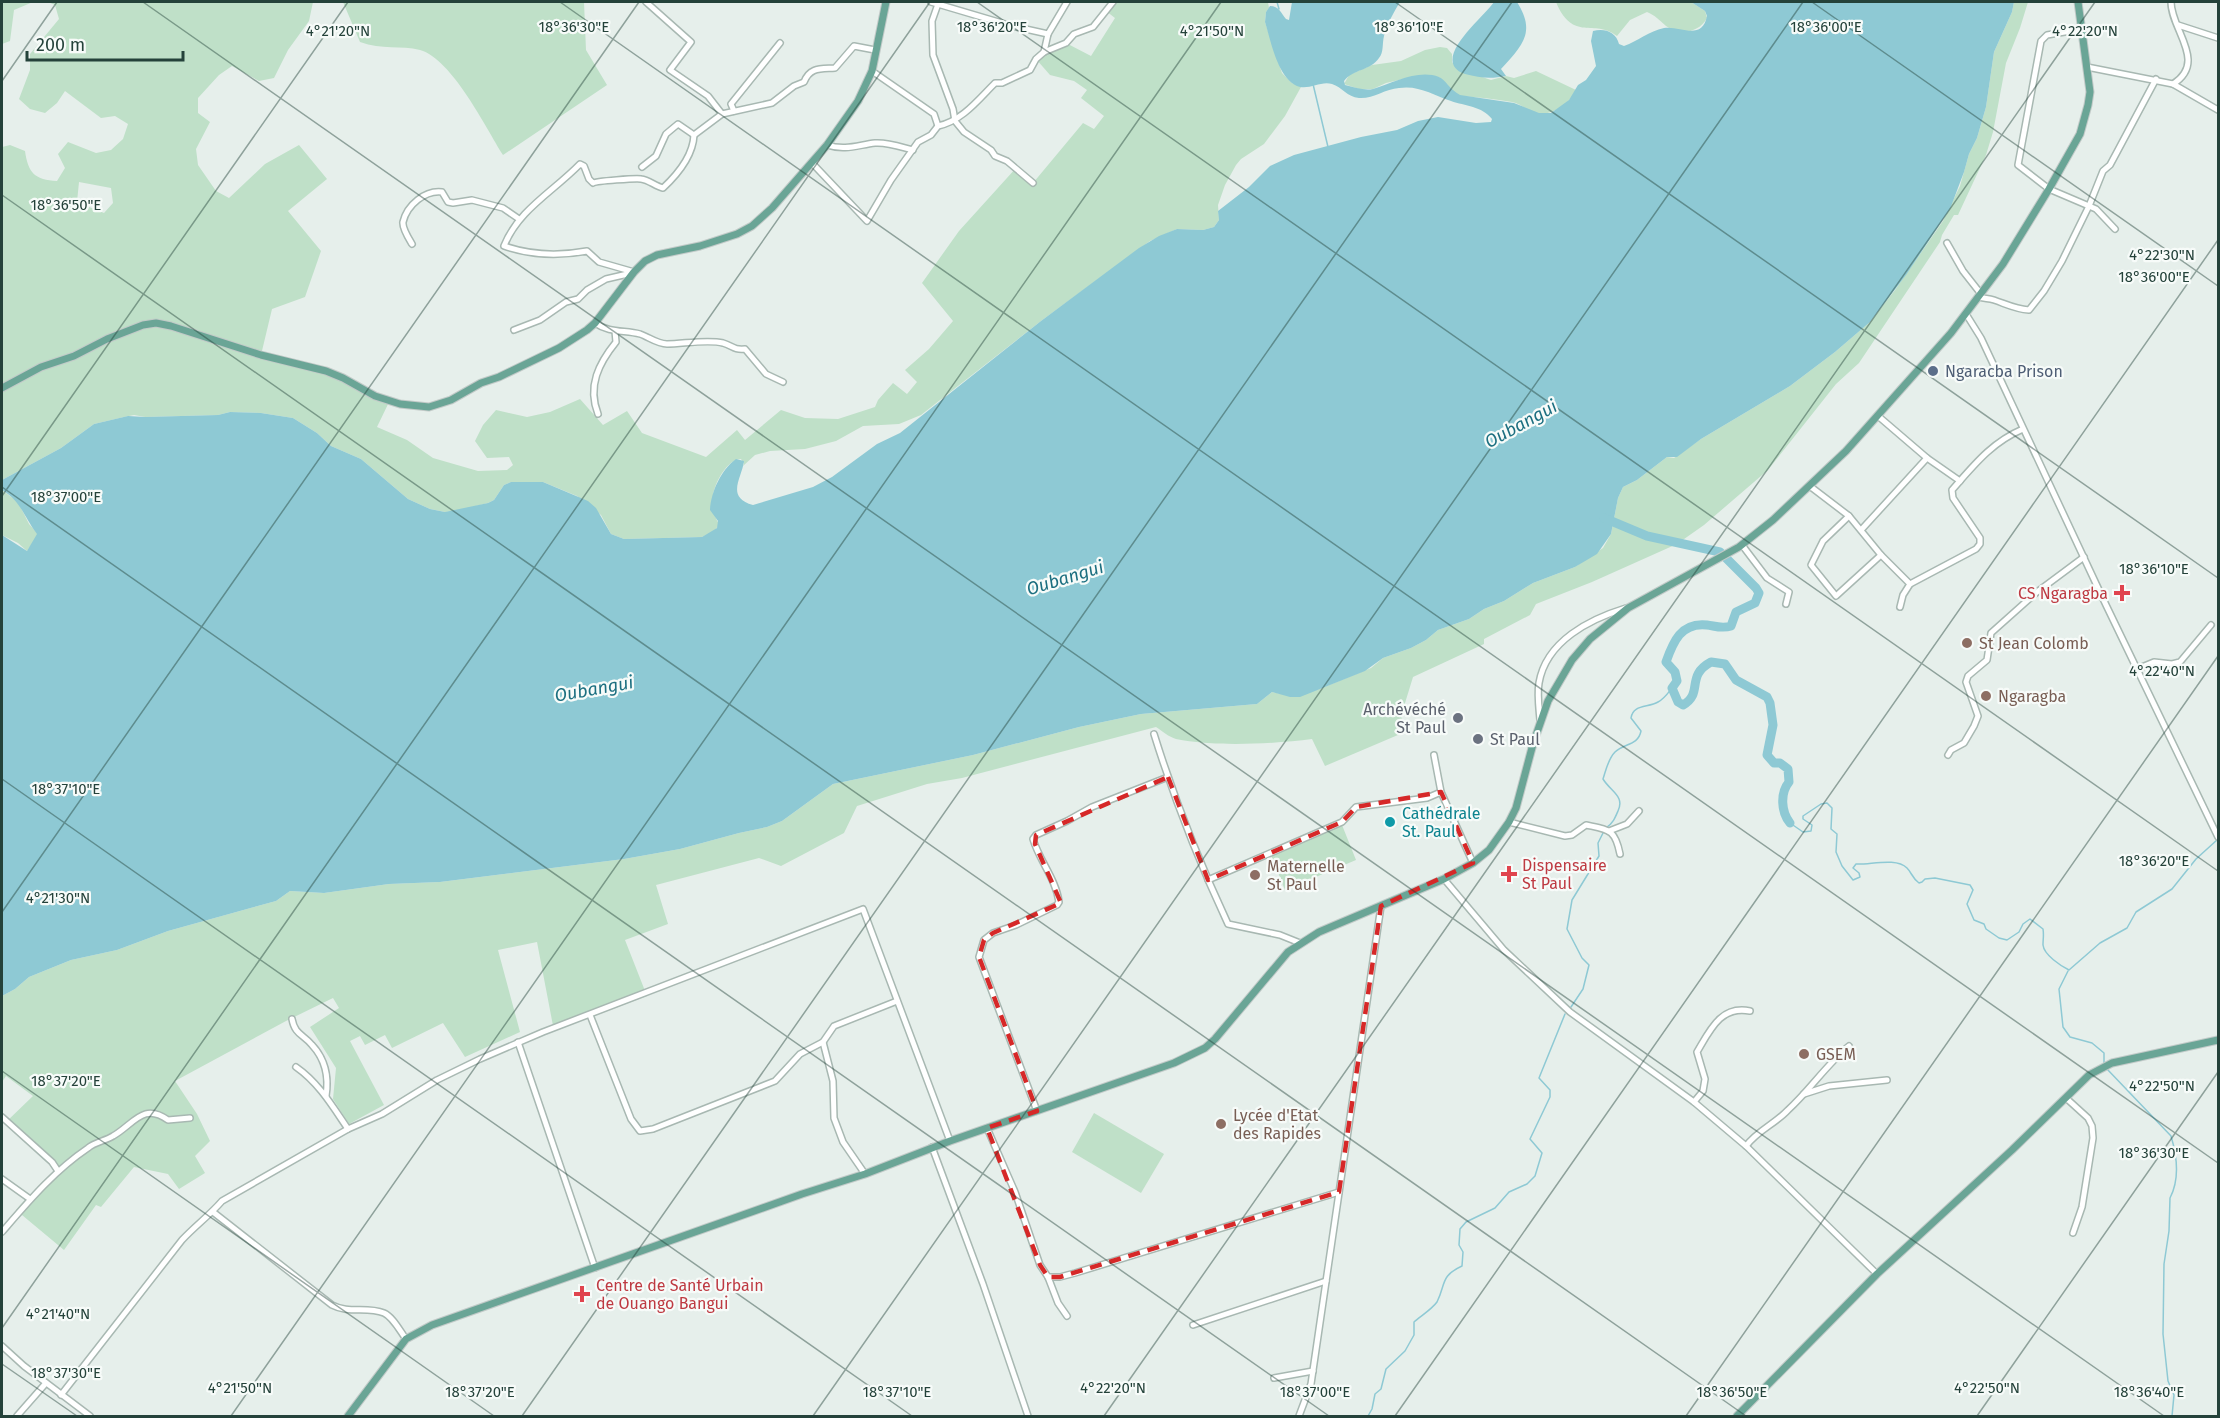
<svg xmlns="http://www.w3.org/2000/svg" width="2220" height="1418" font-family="'Fira Sans',sans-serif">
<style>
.green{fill:#bfe0c8;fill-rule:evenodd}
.water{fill:#8ec9d4}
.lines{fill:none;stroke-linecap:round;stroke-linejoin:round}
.stream{stroke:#8ec9d4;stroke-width:1.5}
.river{stroke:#8ec9d4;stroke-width:9}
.minor-casing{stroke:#a8b8b2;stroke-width:8}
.major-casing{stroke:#c2cac8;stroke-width:9}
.minor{stroke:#fff;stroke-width:5}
.major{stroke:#6aa596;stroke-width:7}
.marked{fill:none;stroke:#d62828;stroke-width:4.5;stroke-dasharray:12 8;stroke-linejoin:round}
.ticks{fill:none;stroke:#24423a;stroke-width:1.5;stroke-opacity:0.45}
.service-dot{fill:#5c6f8a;stroke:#f7fbf9;stroke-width:2}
.health-dot{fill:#e0444e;stroke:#f7fbf9;stroke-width:2}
.education-dot{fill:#8d6e63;stroke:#f7fbf9;stroke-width:2}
.worship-dot{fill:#6b7280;stroke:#f7fbf9;stroke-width:2}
.culture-dot{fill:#0f9aa8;stroke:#f7fbf9;stroke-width:2}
.labels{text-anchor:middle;stroke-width:4.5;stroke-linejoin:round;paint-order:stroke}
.service-label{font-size:16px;fill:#4e5e75;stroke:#f7fbf9;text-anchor:start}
.health-label{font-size:16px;fill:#be3a42;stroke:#f7fbf9;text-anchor:start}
.education-label{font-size:16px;fill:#785e54;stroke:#f7fbf9;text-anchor:start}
.worship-label{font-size:16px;fill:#5b616d;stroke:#f7fbf9;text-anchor:end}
.culture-label{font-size:16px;fill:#0d838f;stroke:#f7fbf9;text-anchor:start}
.water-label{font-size:18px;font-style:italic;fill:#1c6f80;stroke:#f7fbf9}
.ticks-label{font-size:15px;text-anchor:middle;fill:#24423a;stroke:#f7fbf9;stroke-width:4.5;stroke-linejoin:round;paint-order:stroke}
</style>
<rect width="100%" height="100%" fill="#e6efeb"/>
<g class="green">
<polygon points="2,2 33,2 14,10 10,41 2,44"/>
<path d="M48,2h265l-4,19 -21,29 -14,28 -15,3 -27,-15 -13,9 -21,23v15l12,9 -14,27 2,16 18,26 13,7 36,-34 34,-19 28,34 -39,32 33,40 -16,46 -33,12 -11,46 65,16 64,29 -13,27 30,13 26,18 45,13 29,-1 6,-5 -4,-8 -22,1 -12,-17 8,-16 13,-15 31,7 23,-5 30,-13 23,26 24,-14 15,22 64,24 31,-27 8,10 36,-30 24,8 33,1 37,-12 3,-7 15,-17 14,11 10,-12 -12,-12 24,-21 24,-28 -31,-38 37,-52 57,-63 17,15 50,-60 11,6 10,-13 -23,-18 6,-8 -13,-9 -24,-6 -14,-16 30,-16 25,13 24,-38 -9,-7 7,-9h155l1,6 -3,4 -1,10 17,51 10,10 9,4 -16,29 -21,28 -23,15 -5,6 -11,20 -7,20 1,15 -5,7 -11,3 -26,-1 -27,12 -109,80 -120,94 -22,9 -36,2 -27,15 -31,8 -35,2 -15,4 -12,11 1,-2 -3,-5c-14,0 -27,25 -28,37 -1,11 1,20 6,28 -3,8 -11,10 -17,13l-78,2 -13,-5 -10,-19 -24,-19 -34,-14h-32l-7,3 -10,15 -6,3 -32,8 -11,1 -15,-3 -22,-10 -47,-40 -30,-13 -14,-13 -24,-15 -32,-5 -31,-1 -12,3 -73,2 -11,-2 -10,2 -30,7 -33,24 -59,32v-333l8,-2 15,6c3,22 10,29 32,30l8,-13 -7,-14 10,-12 28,11 15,-3 12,-11 5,-15 -13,-8 -14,2 -36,-27 -8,12 -12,10 -15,-4 -11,-10 11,-29v-16l29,-35 -4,-14zM79,182l32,6 2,15 -9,10 -27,-11z"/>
<path d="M343,2h241l2,48 21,35 -104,70c-17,-27 -51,-96 -83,-105 -19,-5 -38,0 -60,-8z"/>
<path d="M1556,2h135l14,9 2,7c-8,15 -28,18 -41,8 -7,-6 -10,-10 -19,-14l-17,8 -13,16c-23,-18 -44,7 -61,-34z"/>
<path d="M2014,2h14l-8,26 -14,35 -13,69 -7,23 -28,60h-4l-12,20 -2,7 -81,121 -23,21 -68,86 -64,55 -27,19 -85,38 -56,22 -6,11 -46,24v5l-71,33 -12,39 4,16 -80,34 -13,-27c-39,5 -98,8 -136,0 -7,-2 -14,-8 -20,-12l-194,51 -35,6 -70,22 -13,27 -63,33 -22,-8 -103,27 12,39 -43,16 22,56 -93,35 -17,-89 -39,8 22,82 -55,25 -22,-34 -51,25 -7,-13 -20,10 -5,-9 -10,5 34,64 -35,19 -16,-25 3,-31 -26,-41 29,-19 -6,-10 -47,23 -111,60 22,33 13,27 -15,15 10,17 -26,16 -11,-15 -34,-7 -33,40 -5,-2 -32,45 -48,-40c12,-15 27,-25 39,-40l-50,-47 28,-27 -27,-20 -4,6v-86l13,-7 14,-12 42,-17 46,-10 51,-19 108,-30 14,-10 34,2 65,-9 51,-2 184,-23 56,-10 59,-16 28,-6 15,-6 51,-37 140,-29 106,-28 62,-13 116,-10 15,-12 23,5 27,-9 49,-20 12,-10 28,-10 15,-8 12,-10 31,-11 15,-10 20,-8 29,-18 42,-16 28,-19 8,-14 7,-36 5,-11 14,-7 30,-23 7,1 27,-19 89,-53 45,-34 35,-30 25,-32 48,-69 17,-35 9,-32 8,-16 9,-31 8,-55 18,-40z"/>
<path d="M1440,47l7,1 5,6v8l4,6 35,12 15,-4 8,2 22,-7 40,19c-6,13 -23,26 -38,23 -10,-2 -17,-9 -26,-11 -17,-3 -35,-5 -52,-6l-7,-4 -14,-15h-27l-26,6 -13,6h-14l-15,-5 5,-9 23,-10 29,-4 24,-11z"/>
<polygon points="2,490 18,502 29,524 37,533 37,537 27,551 18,543 2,535"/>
<polygon points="1342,825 1356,860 1285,890 1271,855"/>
<polygon points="1094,1113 1164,1154 1141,1193 1072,1152"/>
</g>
<g class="water">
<path d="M1292,2h108c-6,10 -13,22 -16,34 -2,8 0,16 -5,22 -9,13 -26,11 -35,23l1,4c10,2 19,6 28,4 20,-6 45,-20 66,-12 6,2 11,13 21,18l54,8 25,10h12l18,-13 9,-15 8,-5 10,-14 -5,-25 2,-10c12,-3 23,1 26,13l5,2c14,-5 25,-15 40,-18 15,-3 38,14 43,-12l-2,-5 -14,-9h323l-2,10 -18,40 -8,55 -9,31 -8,16 -5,18 -14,37 -44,66 -36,47 -35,30 -45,34 -89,53 -24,18h-10l-30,23 -14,7 -5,11 -7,36 -14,20 -22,13 -42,16 -29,18 -20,8 -15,10 -31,11 -12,10 -15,8 -28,10 -18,13 -65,26h-10l-18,-5 -15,12 -116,10 -62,13 -106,28 -140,29 -51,37 -15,6 -28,6 -59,16 -56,10 -184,23 -51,2 -65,9 -34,-2 -14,10 -108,30 -51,19 -46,10 -42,17 -14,12 -13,7v-461l25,16 10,-17c-13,-17 -16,-33 -35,-44v-10l59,-32 33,-24 34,-8 17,1 73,-2 12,-3 31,1 32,5 24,15 14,13 30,13 47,40 22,10 15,3 43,-9 6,-3 10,-15 7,-3h32l45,19 8,7 15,26 13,5 78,-2 15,-9 1,-7 -8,-11c1,-18 11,-40 26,-51l8,2c-2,17 -19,36 9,44l60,-18 19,-10 45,-33 23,-11 141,-112 98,-73 20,-12 18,-7 26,1 11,-3 5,-7 -1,-9 31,-24 21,-21 24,-11 67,-18 36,-7 21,-9 20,-4 38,6 15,-1 1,-3c-10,-13 -27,-13 -41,-18 -18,-6 -32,-16 -52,-13 -14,1 -26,11 -40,10 -12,-1 -17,-11 -27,-14 -11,-3 -21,5 -32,3 -22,-6 -29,-46 -35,-65l1,-10 4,-6c9,0 11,7 16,13l3,1z"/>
<path d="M1494,2h23c19,30 6,43 -16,67l5,7c-15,3 -26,2 -41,-2 -37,-13 19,-57 29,-72z"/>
</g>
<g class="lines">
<g class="stream">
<polyline points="1277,2 1279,9"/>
<polyline points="1313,84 1328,147"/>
<path d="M1790,823l13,9 8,-1 1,-6 -9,-6v-3l18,-12 6,-1 5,5 -1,21 6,5 -1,18 6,14 11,14 7,-3 -1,-4 -6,-5 3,-4c14,1 40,-7 51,4 5,5 5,10 12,15l3,-1 3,-3 10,-1 35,7 3,5 -6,14 7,16 10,4 2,5 13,9 8,2 12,-8 4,-8 7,-5 13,10c1,6 0,10 0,16 1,10 18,21 26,25l31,-27 27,-15 9,-16 36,-23 24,-30 21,-19"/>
<path d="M1607,827c6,-4 8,-9 11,-16 7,-15 -7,-19 -15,-32 3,-9 5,-20 12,-27 9,-9 23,-6 26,-21l-10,-13c2,-14 17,-10 27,-16 6,-3 10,-9 14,-14"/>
<polyline points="2068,971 2059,989 2063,1027 2070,1037 2092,1043 2104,1053 2104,1063"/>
<polyline points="1571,1007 1583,989 1589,965 1582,958 1567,929 1572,900 1599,856 1598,843 1604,831"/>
<path d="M2107,1069l64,67c6,20 9,43 -1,62l-1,33 -5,33 -1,70 5,47 6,14 -2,21"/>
<path d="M1368,1416l4,-7 3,-15 6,-5 5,-20 19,-18 9,-16v-13c7,-6 18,-13 23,-20 9,-18 3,-26 25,-36l1,-14 -4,-7 1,-16 6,-7 29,-14 14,-16 18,-8 8,-8 7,-23 -12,-14 20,-42v-7l-11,-12 26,-64"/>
</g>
<path class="river" d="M1604,518l43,18 73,16 36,36 3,5 -4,10 -19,9 -5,14c-9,3 -16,0 -24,-1 -26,-3 -34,17 -41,37l9,10 2,9 -5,7 6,14 5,3c21,-12 2,-29 28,-43l14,2 11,16 31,17 3,6 3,22 -6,30 7,8h6l8,6 1,13c-9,11 -8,30 1,41"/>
<g class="minor-casing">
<g id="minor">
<polyline points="646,2 691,42 670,70 708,96 722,114"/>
<polyline points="931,2 1012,26 1048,34"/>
<path d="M2171,2c0,28 37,60 2,82"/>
<polyline points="938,4 932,21 933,55 953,109 955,121 964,132 991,150 995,156 1007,161 1033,183"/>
<polyline points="2178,25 2218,38"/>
<polyline points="2082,29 2047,35 2041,41 2018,165 2049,189 2096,209 2115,229"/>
<polyline points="1044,52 1048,34 1067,2"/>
<polyline points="2087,67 2173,84 2218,110"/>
<polyline points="872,71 934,114 938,126"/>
<polyline points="734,111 731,104 780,43"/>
<path d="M827,145c18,6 31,0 48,-2 13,-1 26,4 38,7"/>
<path d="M812,163l55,58 24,-41 27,-38 13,-7 7,-9c24,-5 40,-26 57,-43h7l28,-13 6,-11 8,-7 22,-9 8,-9 19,-7 20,-25"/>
<path d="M642,167l14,-11 10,-22 12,-10 16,11 28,-21 50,-11 22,-17 10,-4c6,-15 16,-13 31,-14l19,-22 21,4"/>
<polyline points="1947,243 1963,271 1981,294"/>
<path d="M412,244c-3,-5 -10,-16 -9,-22 4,-17 22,-32 39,-30l6,10 5,1 19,-3 31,8 16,11"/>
<path d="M634,272l-35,-10 -12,-11c-27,5 -57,4 -83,-5 14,-36 50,-55 76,-82l4,2 5,13 4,4c3,-2 44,-5 48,-4 8,1 14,7 22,9 15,-14 30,-32 31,-53"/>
<path d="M1979,297c6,2 9,1 15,3 12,4 21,9 35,10l15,-19 18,-30 27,-55 14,-35 7,-6 7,-13 39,-73"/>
<polyline points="1966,314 1981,338 2106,605 2218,837"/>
<path d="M595,323c14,10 30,7 45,11 9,3 17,10 27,10 16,0 40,-5 56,-1 10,3 10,7 22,6l21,25 17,8"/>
<polyline points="514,330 540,320 566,302 578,299 587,290 606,279 632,273"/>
<path d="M598,414c-11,-28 1,-51 18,-72l-1,-11"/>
<polyline points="1878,416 1927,458 1960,481"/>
<polyline points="1811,487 1849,516 1881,555 1910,584"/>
<polyline points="1849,516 1823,541 1811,565 1836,596 1881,555"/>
<polyline points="1862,529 1927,458"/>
<polyline points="1742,545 1767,578 1789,592 1786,604"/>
<path d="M1900,607l3,-12 7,-11 66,-35 4,-5v-6l-27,-40 -1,-8c22,-25 40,-48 71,-61"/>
<polyline points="2137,669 2154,662 2172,664 2180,662 2211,625"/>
<path d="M1540,720c-1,-12 -3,-26 -1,-37 7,-42 51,-64 87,-75"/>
<path d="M1154,734c20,64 45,128 74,190l52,11 20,8"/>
<polyline points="1434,755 1441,792 1473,863"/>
<polyline points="1948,755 1951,750 1964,743 1974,726 1978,716 1966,682 1968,676 1987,660 1991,633 2037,592 2084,557"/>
<path d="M1509,822l56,14 7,-1 14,-10c23,5 29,4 34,29"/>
<polyline points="1609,831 1627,824 1639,811"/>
<polyline points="1444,879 1504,950 1570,1012 1694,1102 1746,1146 1877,1274"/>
<polyline points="1208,880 1342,822 1356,807 1427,798 1441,792"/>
<polyline points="590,1015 631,1119 640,1131 653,1129 775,1081 800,1054 823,1042 834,1026 897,1001"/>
<path d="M292,1019c3,16 11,15 20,26 13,14 17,32 14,51"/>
<polyline points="518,1042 595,1268"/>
<polyline points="823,1042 833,1081 834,1118 843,1142 865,1174"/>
<path d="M296,1067c23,16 37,40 52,62"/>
<polyline points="1804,1094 1829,1086 1887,1080"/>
<polyline points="2066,1098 2088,1118 2092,1126 2093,1138 2082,1207 2073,1233"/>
<path d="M1694,1102l9,-11 2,-12 -8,-27c13,-22 24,-47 53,-41"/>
<path d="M1037,1111l-58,-154 5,-17 9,-7 23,-8 41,-20 2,-3c-3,-23 -20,-42 -26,-63l3,-4 31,-14 25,-14 76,-30"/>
<polyline points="2,1117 52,1162 58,1171"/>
<polyline points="987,1128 1015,1192 1040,1265 1048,1277 1058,1303 1067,1316"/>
<path d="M1746,1146c12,-16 29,-22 42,-36 22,-20 38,-45 61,-64"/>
<polyline points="932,1147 983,1284 1028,1416"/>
<polyline points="2,1179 30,1199"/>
<path d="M213,1212l119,93c17,9 35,1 52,8 9,4 16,18 22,26"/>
<path d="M2,1232c26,-30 52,-61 86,-84 7,-6 17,-7 25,-12 21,-12 30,-34 55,-16l22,-2"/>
<polyline points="1048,1277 1060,1277 1075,1273 1339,1192"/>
<polyline points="1193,1325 1326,1281"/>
<polyline points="2,1346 24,1366 90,1416"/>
<polyline points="1274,1378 1313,1371"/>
<path d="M61,1395l121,-155c13,-14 28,-25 40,-39l126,-72 34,-15 55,-34 43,-21 63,-27 320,-123 87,232"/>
<polyline points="17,1416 46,1383"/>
<polyline points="1299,1416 1311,1384 1381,906"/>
</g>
</g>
<g class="major-casing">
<g id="major">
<polyline points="2,388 41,367 74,356 107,339 143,325 156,323 171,326 261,355 326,371 343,378 375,396 400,404 429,407 451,400 481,383 499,377 559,348 587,330 595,323 634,272 645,261 657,255 700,246 737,234 752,226 772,208 827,145 858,101 872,71 886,2"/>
<polyline points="348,1416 406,1339 432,1325 802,1194 865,1174 950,1141 1174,1063 1205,1048 1215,1039 1288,952 1319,932 1444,879 1473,863 1489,850 1509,822 1516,808 1533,744 1548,701 1572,660 1590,639 1628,608 1739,547 1773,520 1846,451 1951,333 2003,264 2049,189 2080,134 2088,105 2090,92 2078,2"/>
<polyline points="1737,1416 1877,1274 2012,1150 2089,1075 2112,1063 2218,1040"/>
</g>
</g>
<use href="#minor" class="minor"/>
<use href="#major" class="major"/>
</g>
<path class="marked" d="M1168,777l40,103 134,-58 14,-15 85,-15 32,71 -92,43 -42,286 -279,85h-12l-8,-12 -53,-137 50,-17 -58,-154 5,-17 9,-7 68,-30 -26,-59 1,-9z"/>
<path class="ticks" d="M143,2l2021,1414M560,2l1658,1161M977,2l1241,869M1395,2l823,576M1812,2l406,284M2,81l55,-79M2,195l1744,1221M2,487l1327,929M2,496l346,-494M2,779l910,637M2,912l637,-910M2,1071l492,345M2,1328l928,-1326M2,1364l75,52M231,1416l990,-1414M522,1416l990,-1414M813,1416l990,-1414M1104,1416l991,-1414M1395,1416l823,-1176M1686,1416l532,-760M1977,1416l241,-344"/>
<circle class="service-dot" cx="1933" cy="371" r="6"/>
<g class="health-dot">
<path d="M2119 584h6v6h6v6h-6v6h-6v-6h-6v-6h6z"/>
<path d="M1506 865h6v6h6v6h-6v6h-6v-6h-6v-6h6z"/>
<path d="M579 1285h6v6h6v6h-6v6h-6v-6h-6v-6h6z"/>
</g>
<g class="education-dot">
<circle cx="1967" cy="643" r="6"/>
<circle cx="1986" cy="696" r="6"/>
<circle cx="1255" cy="875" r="6"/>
<circle cx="1804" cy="1054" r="6"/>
<circle cx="1221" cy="1124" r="6"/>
</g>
<g class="worship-dot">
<circle cx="1458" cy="718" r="6"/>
<circle cx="1478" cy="739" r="6"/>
</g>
<circle class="culture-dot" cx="1390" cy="822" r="6"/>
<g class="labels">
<g class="service-label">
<text x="1945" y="377">Ngaracba Prison</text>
</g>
<g class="health-label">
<text x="2108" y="599" text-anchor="end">CS Ngaragba</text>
<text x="1522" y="871">Dispensaire<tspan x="1522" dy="18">St Paul</tspan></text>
<text x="596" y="1291">Centre de Santé Urbain<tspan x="596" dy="18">de Ouango Bangui</tspan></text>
</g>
<g class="education-label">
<text x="1979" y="649">St Jean Colomb</text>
<text x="1998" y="702">Ngaragba</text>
<text x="1267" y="872">Maternelle<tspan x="1267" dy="18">St Paul</tspan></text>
<text x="1816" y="1060">GSEM</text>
<text x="1233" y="1121">Lycée d'Etat<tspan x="1233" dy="18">des Rapides</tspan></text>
</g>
<g class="worship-label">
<text x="1446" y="715">Archévéché<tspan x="1446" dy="18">St Paul</tspan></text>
<text x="1490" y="745" text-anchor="start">St Paul</text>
</g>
<g class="culture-label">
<text x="1402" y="819">Cathédrale<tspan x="1402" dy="18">St. Paul</tspan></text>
</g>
<g class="water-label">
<text transform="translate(1521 424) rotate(-29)" y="6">Oubangui</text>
<text transform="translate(1065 578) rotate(-17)" y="6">Oubangui</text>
<text transform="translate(594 689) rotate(-10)" y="6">Oubangui</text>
</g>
</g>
<g class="ticks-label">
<text x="574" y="32">18°36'30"E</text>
<text x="992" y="32">18°36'20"E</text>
<text x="1409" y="32">18°36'10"E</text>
<text x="1826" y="32">18°36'00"E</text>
<text x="338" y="36">4°21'20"N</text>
<text x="1212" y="36">4°21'50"N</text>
<text x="2085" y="36">4°22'20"N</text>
<text x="66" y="210">18°36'50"E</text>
<text x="2162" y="260">4°22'30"N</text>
<text x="2154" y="282">18°36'00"E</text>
<text x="66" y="502">18°37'00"E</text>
<text x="2154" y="574">18°36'10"E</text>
<text x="2162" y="676">4°22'40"N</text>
<text x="66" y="794">18°37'10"E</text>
<text x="2154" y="866">18°36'20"E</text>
<text x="58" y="903">4°21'30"N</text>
<text x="66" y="1086">18°37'20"E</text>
<text x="2162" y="1091">4°22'50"N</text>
<text x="2154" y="1158">18°36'30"E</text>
<text x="58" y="1319">4°21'40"N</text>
<text x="66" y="1378">18°37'30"E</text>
<text x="240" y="1393">4°21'50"N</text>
<text x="1113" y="1393">4°22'20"N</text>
<text x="1987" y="1393">4°22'50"N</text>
<text x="480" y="1397">18°37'20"E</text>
<text x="897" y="1397">18°37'10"E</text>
<text x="1315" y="1397">18°37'00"E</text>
<text x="1732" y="1397">18°36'50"E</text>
<text x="2149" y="1397">18°36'40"E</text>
</g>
<rect width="2220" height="1418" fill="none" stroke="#24423a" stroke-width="6"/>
<path d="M27 51v9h156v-9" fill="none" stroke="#24423a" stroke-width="3"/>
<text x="36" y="51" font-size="18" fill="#24423a" stroke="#f7fbf9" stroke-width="4.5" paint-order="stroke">200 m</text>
</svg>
